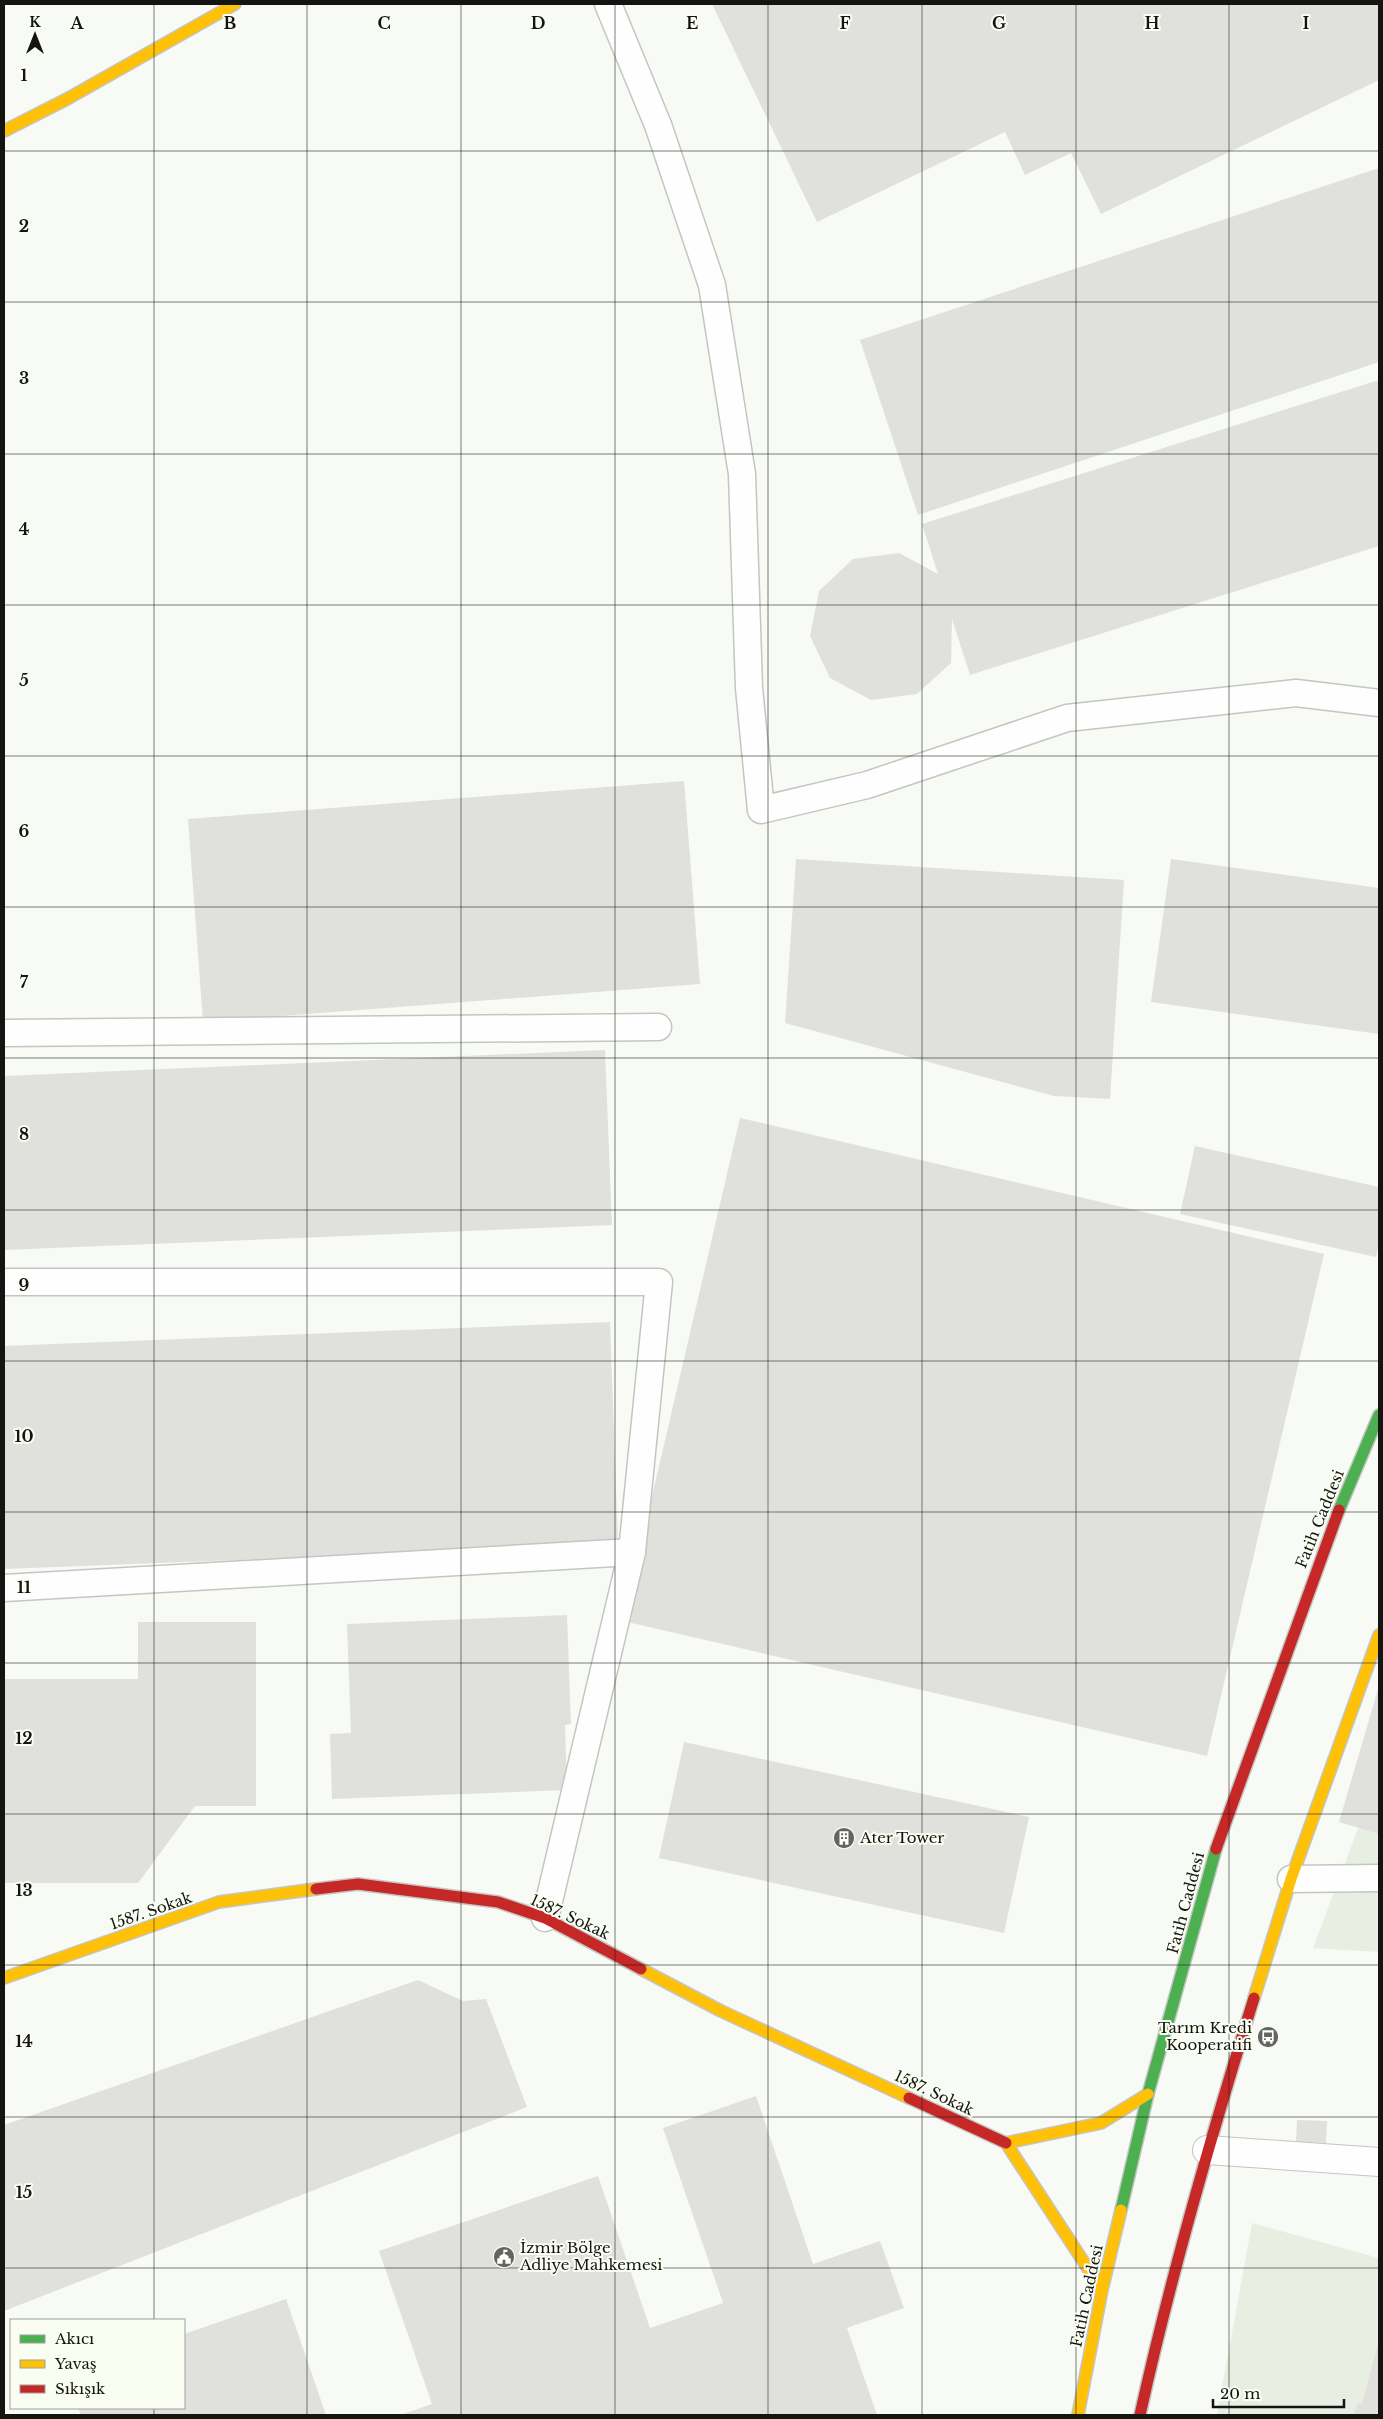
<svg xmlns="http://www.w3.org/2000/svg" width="1383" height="2419" font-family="'Libre Baskerville',serif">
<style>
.built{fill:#e9eee2}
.building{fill:#e0e1dd}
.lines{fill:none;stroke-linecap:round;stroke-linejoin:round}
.lane-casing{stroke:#c4c6c1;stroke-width:29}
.street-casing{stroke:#c4c6c1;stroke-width:30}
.fast-casing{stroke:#c4c6c1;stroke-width:14}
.slow-casing{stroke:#c4c6c1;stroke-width:14}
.jam-casing{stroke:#c4c6c1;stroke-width:14}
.lane{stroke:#fefefe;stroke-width:26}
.street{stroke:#fefefe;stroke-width:28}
.fast{stroke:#4caf50;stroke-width:11}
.slow{stroke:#ffc107;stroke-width:11}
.jam{stroke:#c62828;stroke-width:11}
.grid{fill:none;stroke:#141511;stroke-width:1;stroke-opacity:0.55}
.labels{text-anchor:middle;stroke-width:4;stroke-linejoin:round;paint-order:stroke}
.street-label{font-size:15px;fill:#141511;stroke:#f9fdf2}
.poi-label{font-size:15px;fill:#141511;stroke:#f9fdf2;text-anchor:start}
.grid-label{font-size:16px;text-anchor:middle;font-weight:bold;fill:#141511;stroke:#f9fdf2;stroke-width:4;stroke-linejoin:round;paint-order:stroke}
</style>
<rect width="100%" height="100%" fill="#f8faf5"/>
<g class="built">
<polygon points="1379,1773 1379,1952 1313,1948"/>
<polygon points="1252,2223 1379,2258 1379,2415 1217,2415"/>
</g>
<g class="building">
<polygon points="712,4 1379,4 1379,80 1101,214 1071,153 1025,175 1005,132 817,222"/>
<polygon points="1379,168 1379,362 918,515 860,340"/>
<polygon points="1379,380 1379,546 970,675 952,619 951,663 917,694 871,700 830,678 810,636 819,591 853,559 899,553 938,574 922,524"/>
<polygon points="684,781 700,984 203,1022 188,819"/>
<polygon points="796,859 1124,880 1110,1099 1054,1096 785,1023"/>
<polygon points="1171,859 1379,888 1379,1034 1151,1002"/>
<polygon points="605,1050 612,1225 4,1250 4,1076"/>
<polygon points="740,1118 1324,1254 1207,1756 623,1621"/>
<polygon points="1195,1146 1379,1187 1379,1244 1376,1257 1180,1214"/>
<polygon points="610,1322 618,1545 4,1569 4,1346"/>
<polygon points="567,1615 571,1724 565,1725 567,1790 332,1799 330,1734 351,1733 347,1624"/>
<polygon points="138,1622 256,1622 256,1806 195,1806 138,1883 4,1883 4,1679 138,1679"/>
<polygon points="1379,1686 1379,1834 1339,1822"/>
<polygon points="684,1742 1029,1817 1004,1933 659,1858"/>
<polygon points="418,1980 463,2001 486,1999 527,2107 4,2311 4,2125"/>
<polygon points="756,2096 813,2264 880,2241 904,2308 847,2328 877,2415 400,2415 432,2404 379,2251 598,2176 650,2328 723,2303 663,2128"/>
<polygon points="1297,2120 1327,2121 1326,2143 1296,2142"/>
<polygon points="286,2299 326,2415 81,2415 78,2408 184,2408 184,2334"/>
<polygon points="1379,2340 1379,2415 1354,2415 1358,2403 1362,2404"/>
</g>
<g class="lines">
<g class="lane-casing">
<g id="lane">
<polyline points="608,4 658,125 712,285 742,474 749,688 761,810 867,785 1067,718 1296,693 1379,703"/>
<polyline points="4,1033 658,1027"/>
<polyline points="4,1282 659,1282 632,1552 545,1918"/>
<polyline points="4,1588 632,1552"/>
<polyline points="1291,1879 1379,1878"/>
</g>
</g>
<g class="street-casing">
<polyline id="street" points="1207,2150 1379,2162"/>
</g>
<g class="fast-casing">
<g id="fast">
<polyline points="1339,1510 1379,1415"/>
<polyline points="1121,2210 1148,2094 1216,1849"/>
</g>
</g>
<g class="slow-casing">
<g id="slow">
<polyline points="4,131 67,99 235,4"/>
<polyline points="641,1969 721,2011 909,2098"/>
<polyline points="4,1978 219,1902 316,1889"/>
<polyline points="1254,1998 1291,1879 1379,1635"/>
<polyline points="1102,2290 1006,2143 1101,2123 1148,2094"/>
<polyline points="1078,2415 1102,2290 1121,2210"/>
</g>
</g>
<g class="jam-casing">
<g id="jam">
<polyline points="1216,1849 1339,1510"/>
<polyline points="316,1889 358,1884 498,1902 545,1918 641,1969"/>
<polyline points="909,2098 1006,2143"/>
<path d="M1140,2415c31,-141 71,-279 114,-417"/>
</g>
</g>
<use href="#lane" class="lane"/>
<use href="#street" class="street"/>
<use href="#fast" class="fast"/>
<use href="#slow" class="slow"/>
<use href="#jam" class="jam"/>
</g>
<path class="grid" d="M154,4v2316M307,4v2411M461,4v2411M615,4v2411M768,4v2411M922,4v2411M1076,4v2411M1229,4v2411M4,151h1375M4,302h1375M4,454h1375M4,605h1375M4,756h1375M4,907h1375M4,1058h1375M4,1210h1375M4,1361h1375M4,1512h1375M4,1663h1375M4,1814h1375M4,1965h1375M4,2117h1375M4,2268h1375M154,2408v7"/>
<defs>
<g id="building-disc" transform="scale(1.125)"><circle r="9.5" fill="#646561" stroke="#f9fdf2"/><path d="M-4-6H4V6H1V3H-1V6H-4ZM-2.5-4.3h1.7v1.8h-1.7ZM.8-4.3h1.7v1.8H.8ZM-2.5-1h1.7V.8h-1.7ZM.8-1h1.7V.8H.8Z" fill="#fff"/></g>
<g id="bus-disc" transform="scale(1.125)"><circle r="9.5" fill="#646561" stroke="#f9fdf2"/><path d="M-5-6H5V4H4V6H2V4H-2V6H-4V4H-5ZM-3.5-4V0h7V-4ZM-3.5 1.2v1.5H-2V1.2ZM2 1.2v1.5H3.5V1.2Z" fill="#fff"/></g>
<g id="civic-disc" transform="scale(1.125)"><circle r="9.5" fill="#646561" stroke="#f9fdf2"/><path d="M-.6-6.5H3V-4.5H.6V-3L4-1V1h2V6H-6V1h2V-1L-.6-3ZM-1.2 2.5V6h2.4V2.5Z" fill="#fff"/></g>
</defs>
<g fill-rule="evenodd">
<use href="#building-disc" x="844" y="1838"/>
<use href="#bus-disc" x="1268" y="2037"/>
<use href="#civic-disc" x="504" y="2257"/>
</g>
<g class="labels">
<g class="street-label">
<text transform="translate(1320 1519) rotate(-68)" y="5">Fatih Caddesi</text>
<text transform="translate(1186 1903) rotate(-75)" y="5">Fatih Caddesi</text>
<text transform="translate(151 1911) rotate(-19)" y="5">1587. Sokak</text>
<text transform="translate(570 1917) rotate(25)" y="5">1587. Sokak</text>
<text transform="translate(934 2093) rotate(25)" y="5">1587. Sokak</text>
<text transform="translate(1087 2296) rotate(-78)" y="5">Fatih Caddesi</text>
</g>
<g class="poi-label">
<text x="860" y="1843">Ater Tower</text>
<text x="1252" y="2033" text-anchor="end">Tarım Kredi<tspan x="1252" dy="17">Kooperatifi</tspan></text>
<text x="520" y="2253">İzmir Bölge<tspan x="520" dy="17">Adliye Mahkemesi</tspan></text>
</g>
</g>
<g class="grid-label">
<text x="77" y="29">A</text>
<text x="230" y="29">B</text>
<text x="384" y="29">C</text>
<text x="538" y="29">D</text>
<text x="692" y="29">E</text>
<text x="845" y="29">F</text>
<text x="999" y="29">G</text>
<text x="1152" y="29">H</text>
<text x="1306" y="29">I</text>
<text x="24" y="81">1</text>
<text x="24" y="232">2</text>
<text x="24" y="384">3</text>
<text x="24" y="535">4</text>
<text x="24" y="686">5</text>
<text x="24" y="837">6</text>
<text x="24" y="988">7</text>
<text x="24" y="1140">8</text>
<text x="24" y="1291">9</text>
<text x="24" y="1442">10</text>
<text x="24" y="1593">11</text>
<text x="24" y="1744">12</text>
<text x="24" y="1896">13</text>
<text x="24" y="2047">14</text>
<text x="24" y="2198">15</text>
</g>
<rect width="1383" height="2419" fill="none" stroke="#141511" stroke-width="10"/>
<rect x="10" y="2319" width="175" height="90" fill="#f9fdf2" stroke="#9da098"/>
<rect x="20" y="2335" width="25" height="8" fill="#4caf50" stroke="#9da098"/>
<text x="55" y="2344" font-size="15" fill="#141511">Akıcı</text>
<rect x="20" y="2360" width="25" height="8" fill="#ffc107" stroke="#9da098"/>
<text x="55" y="2369" font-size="15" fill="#141511">Yavaş</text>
<rect x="20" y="2385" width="25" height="8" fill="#c62828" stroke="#9da098"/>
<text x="55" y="2394" font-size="15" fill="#141511">Sıkışık</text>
<g transform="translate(35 35)" stroke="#f9fdf2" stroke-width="4" paint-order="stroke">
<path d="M0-4L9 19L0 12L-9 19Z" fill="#141511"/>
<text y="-8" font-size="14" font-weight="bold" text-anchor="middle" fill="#141511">K</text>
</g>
<path d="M1213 2399v8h131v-8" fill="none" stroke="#141511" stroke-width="2.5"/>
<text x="1220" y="2399" font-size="15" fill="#141511" stroke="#f9fdf2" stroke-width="4" paint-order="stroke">20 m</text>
</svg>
